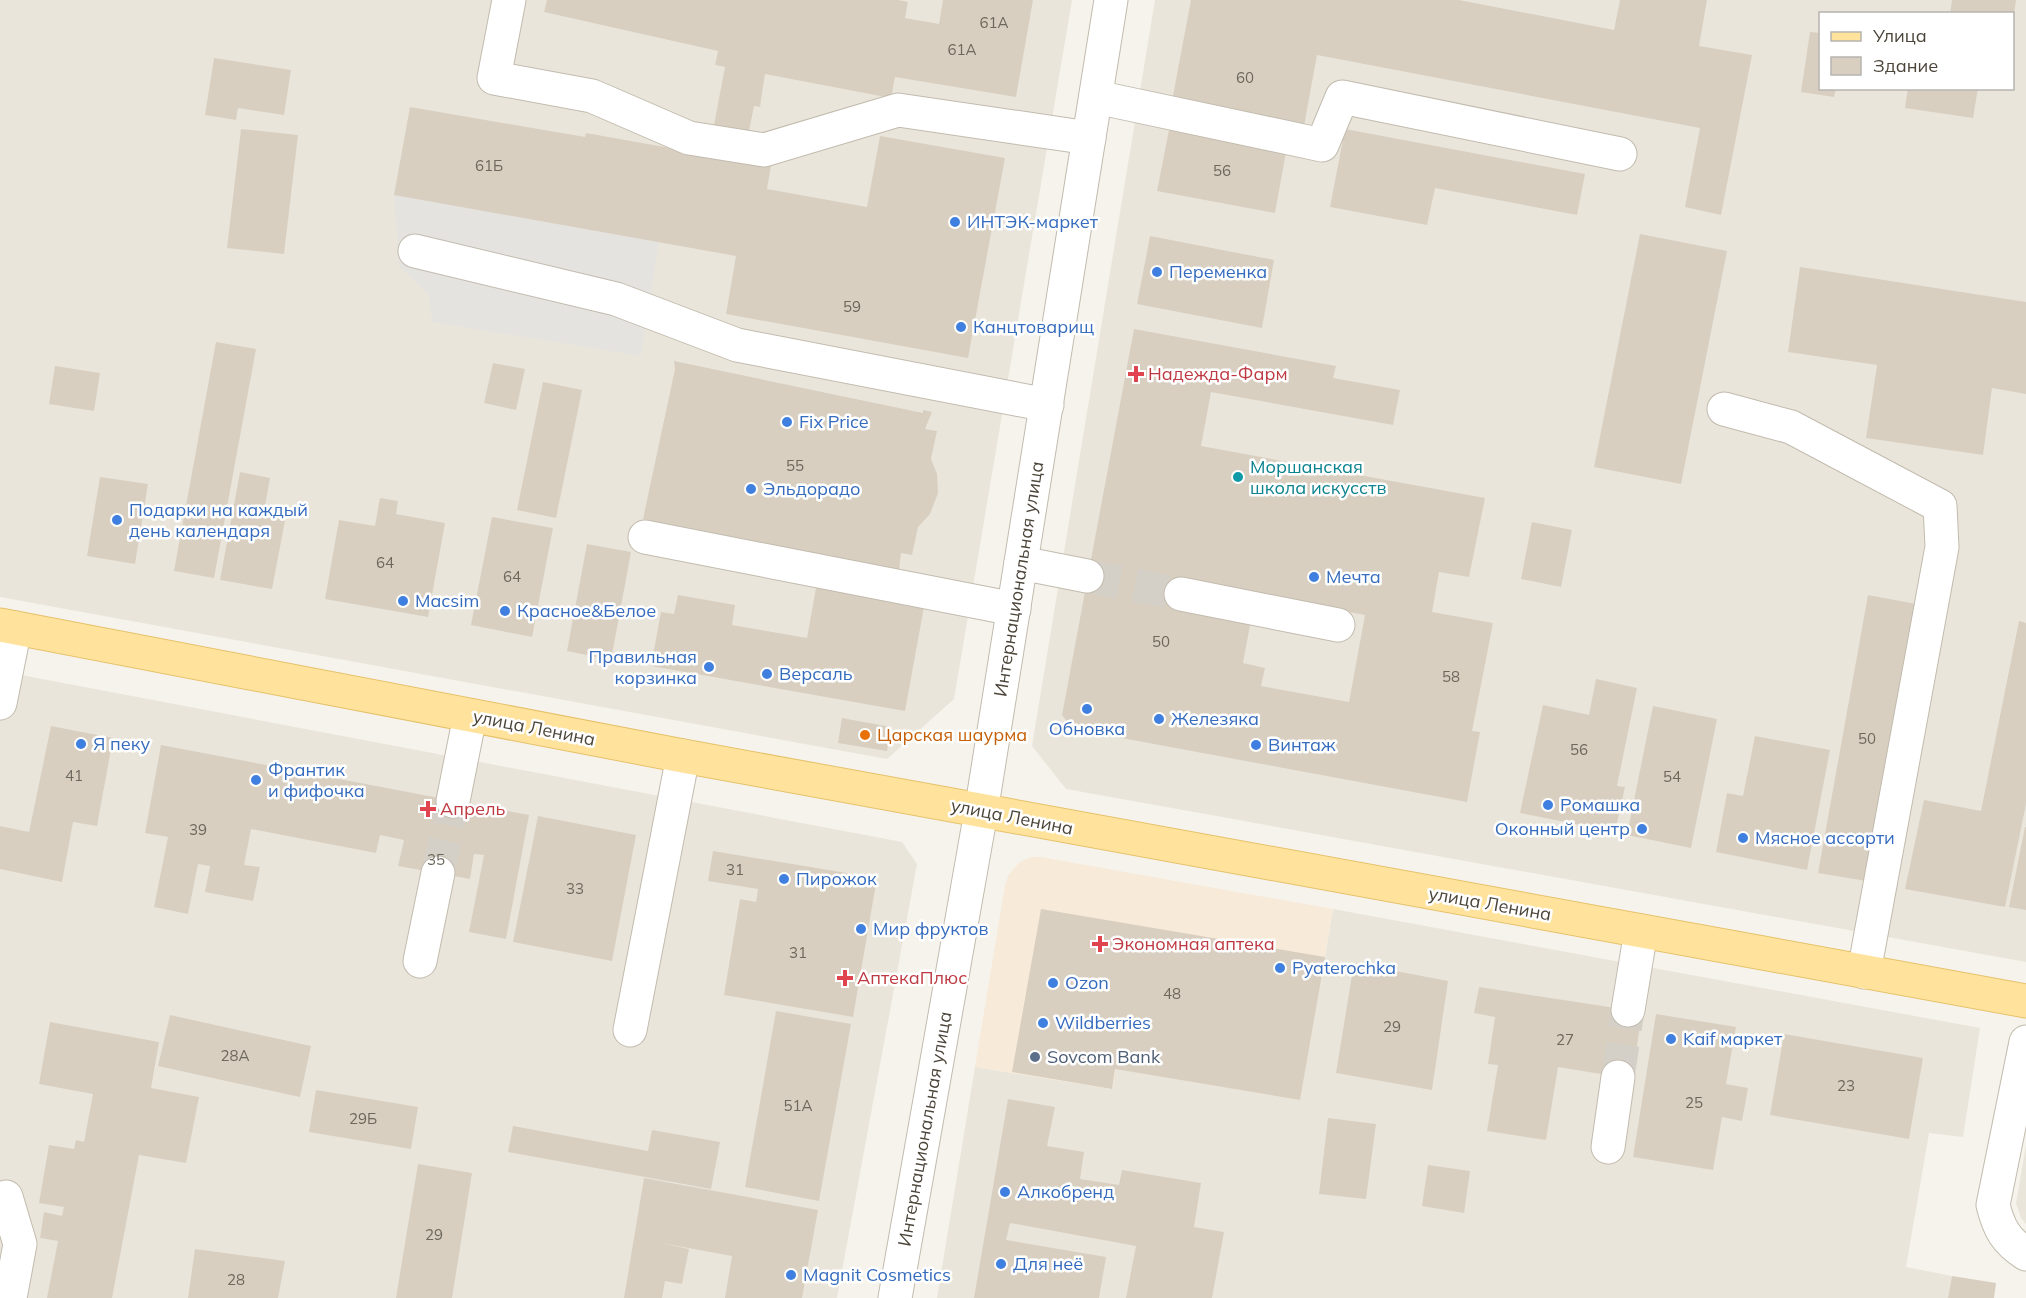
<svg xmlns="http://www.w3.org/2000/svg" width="2026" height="1298" font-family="Mulish,sans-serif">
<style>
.residential{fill:#eae5da;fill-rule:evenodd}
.commercial{fill:#f7ead8}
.parking{fill:#e5e3e0}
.building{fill:#d8cfc1;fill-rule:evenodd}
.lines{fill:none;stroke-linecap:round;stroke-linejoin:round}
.minor-tunnel{stroke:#d4d0c8;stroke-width:33;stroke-dasharray:33 16;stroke-linecap:butt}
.minor-casing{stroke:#c2bbae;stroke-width:35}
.major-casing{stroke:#e6c16a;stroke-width:35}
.minor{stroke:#fff;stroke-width:33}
.major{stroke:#ffe39c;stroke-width:33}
.shop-dot{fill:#3f7fe0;stroke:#fff;stroke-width:2}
.health-dot{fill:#e0444e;stroke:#fff;stroke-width:2}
.culture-dot{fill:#0f9aa8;stroke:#fff;stroke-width:2}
.food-dot{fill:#e8710a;stroke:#fff;stroke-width:2}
.service-dot{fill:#5c6f8a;stroke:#fff;stroke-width:2}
.labels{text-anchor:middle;stroke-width:5;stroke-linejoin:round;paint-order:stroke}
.number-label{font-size:15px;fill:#6e675b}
.shop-label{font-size:18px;fill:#366cbe;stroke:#fff;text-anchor:start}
.health-label{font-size:18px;fill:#be3a42;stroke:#fff;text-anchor:start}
.culture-label{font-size:18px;fill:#0d838f;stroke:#fff;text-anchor:start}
.street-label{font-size:18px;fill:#4b4439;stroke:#fff}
.food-label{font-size:18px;fill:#c56008;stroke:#fff;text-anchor:start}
.service-label{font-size:18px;fill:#4e5e75;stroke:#fff;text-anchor:start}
</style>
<rect width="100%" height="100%" fill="#f6f3ec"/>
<g class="residential">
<polygon points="0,0 1072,0 954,699 887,759 0,597"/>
<path d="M1155,0h871v962l-960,-173 -34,-43zM1820,14h192v74h-192z"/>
<polygon points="0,671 902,842 917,864 837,1298 0,1298"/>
<polygon points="1333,909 1980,1028 1963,1137 1929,1133 1906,1267 1952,1276 1948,1298 937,1298 975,1067 1112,1089 1115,1069 1325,957"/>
<polygon points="2026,1145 2026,1224 2021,1218 2016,1203"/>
</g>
<polygon class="commercial" points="1031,857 1041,857 1333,909 1300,1100 1116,1069 1112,1089 975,1067 1005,885 1009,874 1020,862"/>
<polygon class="parking" points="394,195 659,242 641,356 432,322 429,296 399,266"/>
<g class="building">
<polygon points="547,0 898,0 908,2 905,18 939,24 943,0 1033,0 1016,97 895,77 891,98 765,74 760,107 754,106 749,131 714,125 725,67 715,65 718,51 544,12"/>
<polygon points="1191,0 1459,0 1614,30 1620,0 1707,0 1699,46 1752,55 1721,215 1685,207 1700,128 1317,55 1304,126 1172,101"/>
<polygon points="1952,0 2016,0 2014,14 1950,14"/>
<polygon points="1810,32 1820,33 1820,88 1836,88 1834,97 1801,92"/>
<polygon points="214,58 291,70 284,115 238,108 236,120 205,115"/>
<polygon points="1908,88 1978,88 1973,118 1905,108"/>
<polygon points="410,107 585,137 586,133 771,166 767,189 867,207 880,136 1005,158 968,358 726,314 736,256 394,195"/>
<polygon points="241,129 298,135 284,254 227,248"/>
<polygon points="1345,129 1585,174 1577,215 1435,188 1427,225 1330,207"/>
<polygon points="1169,130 1286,152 1275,213 1157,191"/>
<polygon points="1640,234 1727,251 1681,484 1594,467"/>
<polygon points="1150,236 1274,260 1262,328 1137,304"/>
<polygon points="1800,267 2026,302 2026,394 1992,388 1983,455 1866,438 1877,365 1788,352"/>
<path d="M1134,329l202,37 -3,12 67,12 -7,35 -182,-33 -10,54 284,52 -16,79 -30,-5 -7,40 61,11 -21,108 8,1 -13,70 -394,-73 -11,-14zM1184,582l181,33 -16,87 -88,-16 4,-18 -22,-5 8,-43z"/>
<polygon points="216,342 256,349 214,578 174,571"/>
<polygon points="674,361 923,413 923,410 932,412 925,429 937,431 931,459 937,474 938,493 930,514 918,527 912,555 901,553 899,571 643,519 675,369"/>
<polygon points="493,363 525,369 516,410 484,403"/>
<polygon points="55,366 100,373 94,411 49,404"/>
<polygon points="543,382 582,390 556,518 517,510"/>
<polygon points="240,472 270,478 265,506 287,510 272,589 220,580"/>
<polygon points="100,477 148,484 135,564 87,556"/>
<polygon points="380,498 398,501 396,514 445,523 428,617 325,599 339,520 375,526"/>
<polygon points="492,517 553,528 532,637 471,625"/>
<polygon points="1532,522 1572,530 1561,587 1521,579"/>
<polygon points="587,544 631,552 611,660 567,651"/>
<polygon points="816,588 924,607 905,711 651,666 661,612 674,614 678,595 735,605 732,625 807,638"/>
<polygon points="1868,595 1916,604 1866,881 1818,873"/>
<polygon points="2019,621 2026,623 2026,804 2005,907 1905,889 1924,800 1981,811"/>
<polygon points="1596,679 1637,688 1617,786 1625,787 1615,832 1520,813 1543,705 1589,715"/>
<polygon points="1653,706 1717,719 1691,848 1627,835"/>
<polygon points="842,718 891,727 887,751 838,743"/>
<polygon points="51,726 113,738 97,826 73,822 62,882 0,869 0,826 29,832"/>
<polygon points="1755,736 1830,750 1807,870 1716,852 1727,793 1743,796"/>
<polygon points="161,745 529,815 506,939 469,932 484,855 474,854 470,879 398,866 404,840 380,835 376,853 251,829 244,865 260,867 253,901 205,892 210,866 198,864 188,914 154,907 168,837 145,833"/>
<polygon points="538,816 636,835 612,961 513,942"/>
<polygon points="2025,827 2026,827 2026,910 2009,907"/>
<polygon points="713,851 877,878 853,1017 724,995 740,899 756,902 758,889 708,881"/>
<polygon points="1041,909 1325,957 1300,1100 1115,1069 1112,1089 1012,1072"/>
<polygon points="1354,963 1448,981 1432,1090 1336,1073"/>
<polygon points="1479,987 1642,1012 1632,1079 1558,1067 1546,1140 1487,1131 1498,1065 1488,1064 1495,1017 1474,1013"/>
<polygon points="776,1011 851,1024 819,1201 745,1187"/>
<polygon points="1656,1014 1736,1027 1726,1084 1748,1088 1742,1121 1722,1117 1713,1170 1633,1157"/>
<polygon points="170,1015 311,1046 300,1097 158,1066"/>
<polygon points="50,1022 159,1042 151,1088 199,1097 186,1163 139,1155 112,1298 47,1298 58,1241 40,1238 44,1212 62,1216 64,1207 39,1203 49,1145 74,1149 76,1140 84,1142 93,1094 39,1084"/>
<polygon points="1784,1034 1923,1058 1909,1139 1770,1115"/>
<polygon points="316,1090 418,1107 411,1149 309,1132"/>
<polygon points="1008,1099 1055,1107 1047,1146 1084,1152 1080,1179 1119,1185 1122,1170 1201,1183 1194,1227 1224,1232 1212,1298 1126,1298 1136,1246 1010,1223 1006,1240 1106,1257 1099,1298 974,1298"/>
<polygon points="1328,1118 1376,1124 1366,1199 1319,1194"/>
<polygon points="513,1126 648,1151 652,1130 720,1142 711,1189 508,1152"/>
<polygon points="418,1164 472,1173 452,1298 396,1298"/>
<polygon points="1428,1165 1470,1171 1464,1213 1422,1206"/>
<polygon points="644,1178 818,1210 802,1298 725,1298 732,1256 661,1243 689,1249 682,1284 665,1281 662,1298 624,1298"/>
<polygon points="195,1249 285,1261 278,1298 188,1298"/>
<polygon points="1952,1276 1996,1283 1994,1298 1948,1298"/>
</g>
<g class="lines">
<g class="minor-tunnel">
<polyline points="1087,576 1181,594"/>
<polyline points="438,873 453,801"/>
<polyline points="1618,1077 1628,1010"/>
</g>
<g class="minor-casing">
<g id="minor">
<polyline points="509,0 494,78 592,96 689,138 764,150 898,110 1089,138"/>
<polyline points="1096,97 1322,145 1342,97 1620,154"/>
<polyline points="415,251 616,299 737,345 1047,405"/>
<polyline points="1724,409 1791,427 1940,506 1942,547 1864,972"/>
<polyline points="645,537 1014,609"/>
<polyline points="1021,563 1087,576"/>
<polyline points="1181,594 1338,625"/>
<polyline points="0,703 15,628"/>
<polyline points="453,801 470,716"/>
<polyline points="420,961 438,873"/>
<polyline points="1628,1010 1641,931"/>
<polyline points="630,1030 683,756"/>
<path d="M2026,1042l-33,163c6,24 13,36 33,49"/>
<polyline points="1608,1147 1618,1077"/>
<polyline points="6,1197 20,1244 10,1298"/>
<polyline points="895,1298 981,812 1111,0"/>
</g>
</g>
<g class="major-casing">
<polyline id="major" points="0,625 683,756 2026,1001"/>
</g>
<use href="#minor" class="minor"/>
<use href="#major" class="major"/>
</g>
<g class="shop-dot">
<circle cx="955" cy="222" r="6"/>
<circle cx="1157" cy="272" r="6"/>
<circle cx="961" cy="327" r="6"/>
<circle cx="787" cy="422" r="6"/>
<circle cx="751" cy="489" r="6"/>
<circle cx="117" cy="520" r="6"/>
<circle cx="1314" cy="577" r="6"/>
<circle cx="403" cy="601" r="6"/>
<circle cx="505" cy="611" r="6"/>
<circle cx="709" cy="667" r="6"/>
<circle cx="767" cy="674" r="6"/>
<circle cx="1087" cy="709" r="6"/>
<circle cx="1159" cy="719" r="6"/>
<circle cx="81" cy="744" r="6"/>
<circle cx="1256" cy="745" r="6"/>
<circle cx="256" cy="780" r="6"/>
<circle cx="1548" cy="805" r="6"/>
<circle cx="1642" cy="829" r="6"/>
<circle cx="1743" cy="838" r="6"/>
<circle cx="784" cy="879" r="6"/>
<circle cx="861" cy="929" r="6"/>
<circle cx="1280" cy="968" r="6"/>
<circle cx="1053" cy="983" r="6"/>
<circle cx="1043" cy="1023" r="6"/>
<circle cx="1671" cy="1039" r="6"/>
<circle cx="1005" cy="1192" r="6"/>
<circle cx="1001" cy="1264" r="6"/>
<circle cx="791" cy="1275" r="6"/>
</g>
<g class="health-dot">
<path d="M1133 365h6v6h6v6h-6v6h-6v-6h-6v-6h6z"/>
<path d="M425 800h6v6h6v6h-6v6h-6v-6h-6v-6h6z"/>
<path d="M1097 935h6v6h6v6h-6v6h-6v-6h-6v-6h6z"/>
<path d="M842 969h6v6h6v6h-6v6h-6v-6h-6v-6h6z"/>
</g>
<circle class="culture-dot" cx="1238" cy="477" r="6"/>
<circle class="food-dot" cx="865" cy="735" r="6"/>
<circle class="service-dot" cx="1035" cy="1057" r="6"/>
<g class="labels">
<g class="number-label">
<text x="994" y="28">61А</text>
<text x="962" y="55">61А</text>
<text x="1245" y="83">60</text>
<text x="489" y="171">61Б</text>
<text x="1222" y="176">56</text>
<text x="852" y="312">59</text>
<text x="795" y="471">55</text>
<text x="385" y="568">64</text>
<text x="512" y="582">64</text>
<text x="1161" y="647">50</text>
<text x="1451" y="682">58</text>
<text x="1867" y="744">50</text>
<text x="1579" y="755">56</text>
<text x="74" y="781">41</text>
<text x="1672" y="782">54</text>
<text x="198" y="835">39</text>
<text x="436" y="865">35</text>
<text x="735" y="875">31</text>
<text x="575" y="894">33</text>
<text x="798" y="958">31</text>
<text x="1172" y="999">48</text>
<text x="1392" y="1032">29</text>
<text x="1565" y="1045">27</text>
<text x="235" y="1061">28А</text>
<text x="1846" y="1091">23</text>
<text x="1694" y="1108">25</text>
<text x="798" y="1111">51А</text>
<text x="363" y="1124">29Б</text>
<text x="434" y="1240">29</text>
<text x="236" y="1285">28</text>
</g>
<g class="shop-label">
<text x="967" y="228">ИНТЭК-маркет</text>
<text x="1169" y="278">Переменка</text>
<text x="973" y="333">Канцтоварищ</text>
<text x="799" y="428">Fix Price</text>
<text x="763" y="495">Эльдорадо</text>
<text x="129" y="516">Подарки на каждый<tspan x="129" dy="21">день календаря</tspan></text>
<text x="1326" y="583">Мечта</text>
<text x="415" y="607">Maсsim</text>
<text x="517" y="617">Красное&amp;Белое</text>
<text x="697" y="663" text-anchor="end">Правильная<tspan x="697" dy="21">корзинка</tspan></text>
<text x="779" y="680">Версаль</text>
<text x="1171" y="725">Железяка</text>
<text x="1087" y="735" text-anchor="middle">Обновка</text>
<text x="93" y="750">Я пеку</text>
<text x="1268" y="751">Винтаж</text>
<text x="268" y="776">Франтик<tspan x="268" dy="21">и фифочка</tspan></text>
<text x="1560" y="811">Ромашка</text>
<text x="1630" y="835" text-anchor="end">Оконный центр</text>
<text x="1755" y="844">Мясное ассорти</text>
<text x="796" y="885">Пирожок</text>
<text x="873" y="935">Мир фруктов</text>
<text x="1292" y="974">Pyaterochka</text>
<text x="1065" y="989">Ozon</text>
<text x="1055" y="1029">Wildberries</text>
<text x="1683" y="1045">Kaif маркет</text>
<text x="1017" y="1198">Алкобренд</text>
<text x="1013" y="1270">Для неё</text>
<text x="803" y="1281">Magnit Cosmetics</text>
</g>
<g class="health-label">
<text x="1148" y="380">Надежда-Фарм</text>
<text x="440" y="815">Апрель</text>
<text x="1112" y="950">Экономная аптека</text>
<text x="857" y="984">АптекаПлюс</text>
</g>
<g class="culture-label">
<text x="1250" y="473">Моршанская<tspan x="1250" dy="21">школа искусств</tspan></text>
</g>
<g class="street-label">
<text transform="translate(1019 579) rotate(-81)" y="6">Интернациональная улица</text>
<text transform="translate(534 728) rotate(11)" y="6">улица Ленина</text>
<text transform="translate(1012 817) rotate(11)" y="6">улица Ленина</text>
<text transform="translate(1490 904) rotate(10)" y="6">улица Ленина</text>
<text transform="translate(925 1129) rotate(-80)" y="6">Интернациональная улица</text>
</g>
<g class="food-label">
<text x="877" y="741">Царская шаурма</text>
</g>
<g class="service-label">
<text x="1047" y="1063">Sovcom Bank</text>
</g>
</g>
<rect x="1819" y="12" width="195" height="78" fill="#ffffff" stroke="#b7b4b0" stroke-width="1.5"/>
<rect x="1831" y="32" width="30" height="9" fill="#ffe39c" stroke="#b7b4b0" stroke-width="1.5"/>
<text x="1873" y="42" font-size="18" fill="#4b4439">Улица</text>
<rect x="1831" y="57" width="30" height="18" fill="#d8cfc1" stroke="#b7b4b0" stroke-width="1.5"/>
<text x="1873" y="72" font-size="18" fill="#4b4439">Здание</text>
</svg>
